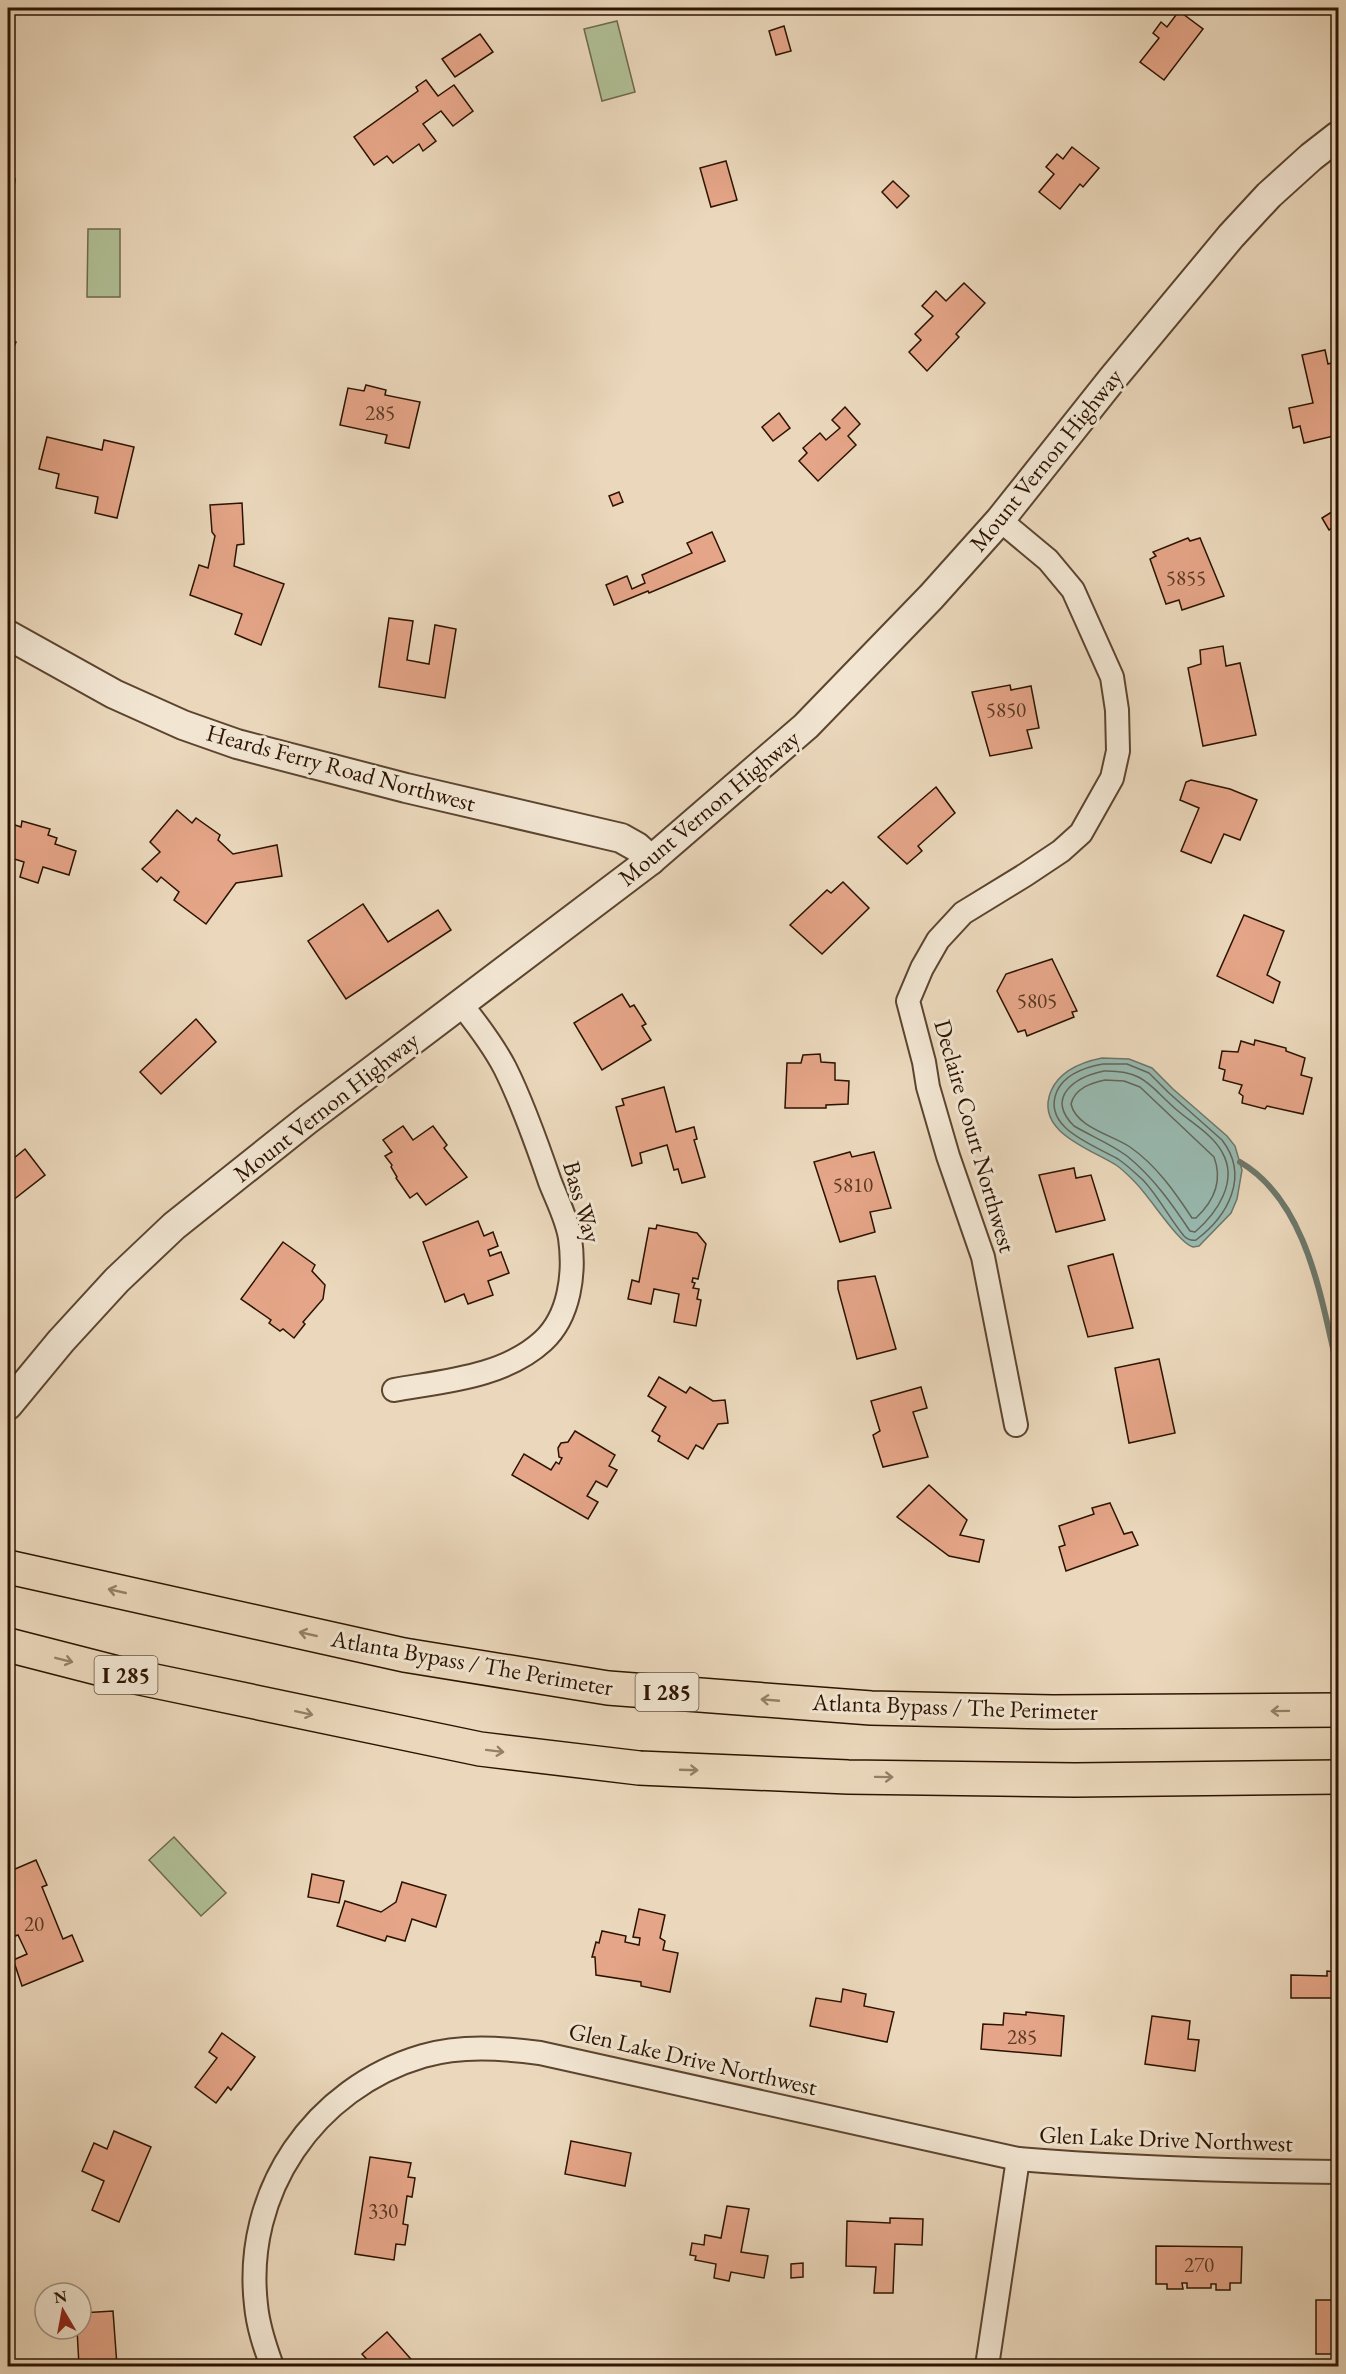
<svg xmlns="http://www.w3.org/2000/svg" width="1346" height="2374" font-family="'EB Garamond',serif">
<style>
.green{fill:#b1c096;stroke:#6e6a4b;stroke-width:1.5}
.water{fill:#98bab1;stroke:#6d776a;stroke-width:1.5}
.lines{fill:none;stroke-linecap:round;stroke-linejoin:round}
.shore{stroke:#626658;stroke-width:1.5}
.stream{stroke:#6d776a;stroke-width:6}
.building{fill:#e5a588;stroke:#2c1300;stroke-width:1.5}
.minor-casing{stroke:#5c442f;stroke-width:26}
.tertiary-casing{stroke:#5c442f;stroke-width:32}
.motorway-casing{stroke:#2c1300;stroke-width:36}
.minor{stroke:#f2e6d3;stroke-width:22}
.tertiary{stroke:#f2e6d3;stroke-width:28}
.motorway{stroke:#ebd8bc;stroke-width:33}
.oneway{stroke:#957f67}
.labels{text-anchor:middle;stroke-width:6;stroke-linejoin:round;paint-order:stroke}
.number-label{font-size:21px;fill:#5a3822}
.shield{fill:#f2e6d3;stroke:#67523f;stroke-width:1.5}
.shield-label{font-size:22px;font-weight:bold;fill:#2c1300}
.street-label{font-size:24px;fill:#2c1300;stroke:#f2e6d3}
</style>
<rect width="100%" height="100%" fill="#ebd8bc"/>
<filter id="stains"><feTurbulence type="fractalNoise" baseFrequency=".00333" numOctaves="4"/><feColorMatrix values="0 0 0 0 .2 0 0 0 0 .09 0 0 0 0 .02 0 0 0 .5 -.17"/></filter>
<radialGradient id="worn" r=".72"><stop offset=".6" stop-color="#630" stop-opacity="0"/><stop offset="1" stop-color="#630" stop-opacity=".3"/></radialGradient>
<g class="green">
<polygon points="617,21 635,92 602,101 584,29"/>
<polygon points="88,229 120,229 120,297 87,297"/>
<polygon points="174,1837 226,1893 201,1916 149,1860"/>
</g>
<path class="water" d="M1102,1058l27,1 23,9 21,21 54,47 8,10 7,24 -5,29 -6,14 -32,33 -6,1c-15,-4 -44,-52 -60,-67 -5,-5 -11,-11 -17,-15 -25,-16 -82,-33 -65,-74 9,-21 31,-29 51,-33z"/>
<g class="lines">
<g class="shore">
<path d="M1103,1064h24l22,9 20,20 53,47c28,36 6,76 -26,100 -5,1 -8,0 -12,-4 -15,-18 -25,-39 -41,-56 -8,-7 -16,-15 -25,-21 -24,-14 -77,-31 -61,-68 8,-17 29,-24 46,-27z"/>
<path d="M1104,1071c41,-1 46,16 74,40 14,12 35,24 44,41 17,29 -5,61 -27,80l-5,-1c-18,-27 -37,-54 -63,-75 -16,-12 -36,-20 -53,-30 -29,-29 1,-49 30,-55z"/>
<path d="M1105,1080l19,1 16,6 74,70c9,24 0,44 -18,61h-4c-17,-26 -36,-53 -62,-71 -18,-12 -54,-20 -59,-43 4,-16 20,-21 34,-24z"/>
</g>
<path class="stream" d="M1240,1162c68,40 81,138 98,208"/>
</g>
<g class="building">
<polygon points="1179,11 1203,29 1164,80 1140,62 1159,38 1153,33 1161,22 1167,27"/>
<polygon points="784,26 791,51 776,55 769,31"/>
<polygon points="480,34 493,52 455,77 442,59"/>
<polygon points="426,80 438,96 454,85 473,111 453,126 441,111 423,124 436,141 423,151 419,144 393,163 387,156 374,165 354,137 418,91 416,87"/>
<polygon points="1072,147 1099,168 1083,187 1080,184 1060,209 1039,192 1054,174 1046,167 1057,154 1063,159"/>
<polygon points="726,161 737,200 711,207 700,168"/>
<polygon points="8,178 15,179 14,188 8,187"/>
<polygon points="893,181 909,196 897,208 882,192"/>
<polygon points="964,283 985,303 956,334 959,337 927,371 909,352 921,340 915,334 933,316 922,306 936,291 946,301"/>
<polygon points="8,338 16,342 8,360"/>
<polygon points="1325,350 1328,364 1338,361 1338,435 1304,443 1300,426 1293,428 1289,408 1313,403 1302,355"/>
<polygon points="366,385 386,390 385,395 420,402 409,448 385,443 387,435 340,425 348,388 364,391"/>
<polygon points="845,407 860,424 848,436 856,445 818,481 799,461 807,453 803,448 820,433 826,440 840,428 832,420"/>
<polygon points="779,413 790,428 773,441 762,427"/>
<polygon points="47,437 102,450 104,440 134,447 117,518 95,513 98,497 56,488 59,474 39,469"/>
<polygon points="619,492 623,502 613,506 609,496"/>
<polygon points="242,503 244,544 237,545 234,566 284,584 261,645 235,634 242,614 190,595 199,565 208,568 215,536 212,532 210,505"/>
<polygon points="1338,508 1338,525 1329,530 1322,518"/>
<polygon points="712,532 725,561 649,593 648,591 614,605 606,585 627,576 632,589 645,583 642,575 692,553 687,543"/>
<polygon points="1188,538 1190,541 1200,538 1224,596 1182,610 1179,600 1166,604 1150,559 1156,556 1153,552"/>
<polygon points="389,618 413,621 407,660 429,664 435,625 456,629 445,698 379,687"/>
<polygon points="1223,646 1226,666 1240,663 1256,735 1203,746 1188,668 1201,664 1200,650"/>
<polygon points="1010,685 1011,690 1031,686 1039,728 1027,730 1032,748 990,756 972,692"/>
<polygon points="1191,780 1230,789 1257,800 1240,840 1224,834 1211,863 1181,851 1199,808 1180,800 1186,782"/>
<polygon points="936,787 955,813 918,846 922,851 907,864 878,837"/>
<polygon points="177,810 192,823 196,818 220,835 218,840 233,854 277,845 282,876 236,883 206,924 174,900 179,892 161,877 157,882 142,869 160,852 150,842"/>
<polygon points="22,821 50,829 48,835 57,838 55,844 76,851 69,875 43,867 38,883 20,877 24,862 8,857 8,829 10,830 12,824 21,827"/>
<polygon points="843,882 869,908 822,954 790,925 827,890 831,893"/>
<polygon points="363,904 388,942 438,910 451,930 346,999 308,941"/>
<polygon points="1244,915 1284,931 1267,975 1280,982 1273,1003 1217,976"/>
<polygon points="1052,959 1077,1011 1072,1012 1074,1017 1027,1036 1025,1030 1018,1032 997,991 1006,974"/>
<polygon points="622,994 630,1007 634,1005 646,1024 642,1026 651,1040 602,1070 574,1023"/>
<polygon points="196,1019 216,1042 161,1094 140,1072"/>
<polygon points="1255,1040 1286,1048 1286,1051 1305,1058 1301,1075 1312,1078 1303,1114 1267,1106 1265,1109 1242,1103 1243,1096 1239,1093 1242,1085 1223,1080 1225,1070 1219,1068 1222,1051 1238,1052 1241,1041 1254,1045"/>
<polygon points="820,1054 821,1062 835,1063 835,1080 849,1081 848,1104 826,1105 826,1108 785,1108 787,1063 801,1063 803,1055"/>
<polygon points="664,1087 676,1132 694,1127 697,1139 694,1140 705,1177 682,1183 678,1169 674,1170 667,1145 640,1153 642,1163 632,1166 616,1107 624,1105 622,1099"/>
<polygon points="403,1126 413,1140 433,1126 447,1145 444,1148 467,1177 426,1205 417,1193 410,1198 396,1178 397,1177 391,1167 392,1165 385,1156 392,1152 383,1140"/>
<polygon points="25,1149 45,1175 8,1204 8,1163"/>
<polygon points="850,1152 852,1157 874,1152 891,1208 870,1212 875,1232 840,1242 814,1162"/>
<polygon points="1074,1168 1076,1178 1091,1175 1105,1220 1056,1232 1039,1175"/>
<polygon points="478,1221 484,1236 493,1232 498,1246 488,1250 490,1256 501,1252 509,1273 488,1281 493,1295 468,1304 464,1294 445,1302 423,1242"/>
<polygon points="657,1225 697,1233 706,1244 698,1279 693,1278 692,1282 695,1283 693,1288 699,1289 697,1299 701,1300 696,1326 674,1322 679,1294 654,1289 651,1304 628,1299 632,1280 639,1282 649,1228 656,1229"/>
<polygon points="283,1242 315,1265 312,1271 325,1285 323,1299 303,1322 305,1324 294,1338 283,1329 280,1331 269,1323 271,1320 241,1299"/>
<polygon points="1113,1254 1133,1328 1088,1337 1068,1266"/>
<polygon points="875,1276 896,1349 857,1359 838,1289 838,1281"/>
<polygon points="1159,1359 1175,1433 1129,1443 1115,1368"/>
<polygon points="659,1377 686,1393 690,1387 713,1401 725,1400 728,1423 718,1424 703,1449 696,1445 688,1459 658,1441 660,1436 652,1431 666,1407 648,1396"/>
<polygon points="921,1387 927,1408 913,1412 928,1457 883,1467 873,1435 880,1431 871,1401"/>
<polygon points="575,1431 615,1455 609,1466 617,1470 607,1487 596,1481 587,1496 598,1502 588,1519 512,1475 524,1454 551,1470 556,1462 559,1464 562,1458 559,1457 558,1448 561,1443 568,1442"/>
<polygon points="929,1485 967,1520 960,1535 984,1540 979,1562 949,1556 897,1517"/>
<polygon points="1110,1503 1124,1534 1132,1532 1138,1545 1066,1571 1059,1547 1065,1545 1059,1526 1094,1514 1092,1508"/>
<polygon points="36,1860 47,1885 42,1887 63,1939 72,1935 83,1961 22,1986 15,1965 11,1961 27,1954 18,1935 10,1938 8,1933 8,1925 13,1923 8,1909 8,1872"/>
<polygon points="312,1874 344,1881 339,1903 308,1897"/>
<polygon points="402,1882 446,1895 436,1927 412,1919 405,1941 387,1936 385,1941 337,1926 345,1901 381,1912 396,1902"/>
<polygon points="639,1909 665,1915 660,1938 665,1941 663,1950 678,1953 670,1992 641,1986 641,1982 596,1975 595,1957 592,1957 596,1942 599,1943 602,1931 626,1936 625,1942 639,1945 640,1938 633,1937"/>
<polygon points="1338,1950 1338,1998 1291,1998 1291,1975 1327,1976 1327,1971 1337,1972"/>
<polygon points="843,1989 866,1994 864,2006 894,2012 887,2042 810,2026 816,1998 841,2002"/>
<polygon points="1026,2012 1064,2016 1061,2056 981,2049 983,2024 1003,2025 1004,2013 1026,2015"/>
<polygon points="1152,2016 1190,2021 1188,2039 1199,2040 1195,2071 1145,2064"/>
<polygon points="222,2033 255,2057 231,2090 228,2087 216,2103 195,2087 217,2058 209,2052"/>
<polygon points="114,2131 151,2147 119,2222 92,2210 104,2181 82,2171 94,2143 107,2149"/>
<polygon points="571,2141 631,2153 625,2186 565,2174"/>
<polygon points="370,2157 411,2163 408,2177 415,2178 412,2197 407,2196 403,2224 408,2225 405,2245 396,2244 394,2260 355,2254"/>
<polygon points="727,2206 749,2209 741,2252 768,2256 764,2278 731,2272 729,2281 714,2278 716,2264 695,2260 696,2256 690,2255 692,2243 704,2245 705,2235 721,2238"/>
<polygon points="890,2218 923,2219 922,2245 895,2244 893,2293 874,2293 876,2267 846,2266 847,2221 890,2223"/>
<polygon points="1156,2246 1242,2247 1241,2283 1230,2283 1230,2290 1216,2290 1216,2284 1211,2284 1211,2288 1187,2288 1187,2283 1182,2283 1183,2289 1167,2289 1167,2284 1156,2284"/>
<polygon points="803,2263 803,2277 791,2278 791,2264"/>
<polygon points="1336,2292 1338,2292 1338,2354 1316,2354 1316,2300 1335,2300"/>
<polygon points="113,2311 117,2366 79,2366 77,2329 81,2329 81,2313"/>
<polygon points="387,2332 417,2366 373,2366 362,2354"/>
</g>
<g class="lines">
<g class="minor-casing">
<g id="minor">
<polyline points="1000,520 1048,560 1073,590 1112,677 1117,710 1118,751 1112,778 1081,833 1061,851 1025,875 963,913 938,940 922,968 908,1001 924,1062 928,1087 948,1156 983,1257 1016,1425"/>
<path d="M394,1390c50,-9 110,-13 149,-49 27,-25 32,-68 27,-103 -3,-19 -13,-38 -20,-56 -13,-38 -27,-78 -45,-114 -12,-23 -28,-44 -44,-64"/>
<path d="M272,2366c-7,-19 -14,-39 -16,-61 -13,-113 58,-217 167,-249 38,-11 78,-8 117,-3l478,106c107,9 213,12 320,13"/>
<polyline points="987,2366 1018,2159"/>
</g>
</g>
<g class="tertiary-casing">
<g id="tertiary">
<polyline points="8,635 114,694 183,725 237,744 406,788 621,838 637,847 651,860"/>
<polyline points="8,1405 61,1341 117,1280 174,1226 307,1120 651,860 806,726 931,597 1000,520 1113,378 1231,236 1269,195 1311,157 1338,136"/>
</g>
</g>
<g class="motorway-casing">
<g id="motorway">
<polyline points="8,1567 404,1655 608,1688 871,1708 1053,1712 1338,1710"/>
<polyline points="8,1645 121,1674 480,1749 639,1768 848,1777 1075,1780 1338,1777"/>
</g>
</g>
<use href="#minor" class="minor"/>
<use href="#tertiary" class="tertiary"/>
<use href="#motorway" class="motorway"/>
</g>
<defs><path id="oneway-shaft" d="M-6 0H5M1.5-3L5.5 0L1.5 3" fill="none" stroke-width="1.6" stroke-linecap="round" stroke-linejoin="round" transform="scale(1.5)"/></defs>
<g class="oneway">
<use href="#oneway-shaft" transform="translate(117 1591) rotate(-167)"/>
<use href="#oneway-shaft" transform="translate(308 1634) rotate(-167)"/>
<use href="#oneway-shaft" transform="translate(64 1660) rotate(14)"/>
<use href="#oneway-shaft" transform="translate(770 1700) rotate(-175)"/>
<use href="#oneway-shaft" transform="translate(1280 1711) rotate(179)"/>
<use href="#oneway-shaft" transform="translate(304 1713) rotate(12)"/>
<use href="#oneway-shaft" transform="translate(495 1751) rotate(7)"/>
<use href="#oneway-shaft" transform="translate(689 1770) rotate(2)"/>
<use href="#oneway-shaft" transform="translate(884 1777) rotate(1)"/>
</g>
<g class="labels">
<g class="number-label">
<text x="380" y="420">285</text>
<text x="1186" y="585">5855</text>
<text x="1006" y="717">5850</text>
<text x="1037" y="1008">5805</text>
<text x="853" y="1192">5810</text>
<text x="34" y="1931">20</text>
<text x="1022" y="2044">285</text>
<text x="383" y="2218">330</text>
<text x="1199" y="2272">270</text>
</g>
<g class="shield">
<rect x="94.5" y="1656" width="63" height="38" rx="4.5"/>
<rect x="635.5" y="1673" width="63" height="38" rx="4.5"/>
</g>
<g class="shield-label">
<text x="126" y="1683">I 285</text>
<text x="667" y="1700">I 285</text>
</g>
<g class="street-label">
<text transform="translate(1046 460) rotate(-51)" y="8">Mount Vernon Highway</text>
<text transform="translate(341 768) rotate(15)" y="8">Heards Ferry Road Northwest</text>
<text transform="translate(709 808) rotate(-40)" y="8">Mount Vernon Highway</text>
<text transform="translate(326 1107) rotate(-38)" y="8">Mount Vernon Highway</text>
<text transform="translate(975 1136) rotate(74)" y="8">Declaire Court Northwest</text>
<text transform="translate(582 1202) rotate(74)" y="8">Bass Way</text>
<text transform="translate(472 1663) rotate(10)" y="8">Atlanta Bypass / The Perimeter</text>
<text transform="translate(955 1707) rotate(2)" y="8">Atlanta Bypass / The Perimeter</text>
<text transform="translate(693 2059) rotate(13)" y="8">Glen Lake Drive Northwest</text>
<text transform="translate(1166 2139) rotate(2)" y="8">Glen Lake Drive Northwest</text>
</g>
</g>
<rect width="1346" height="2374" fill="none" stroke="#ebd8bc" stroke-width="30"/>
<rect x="9" y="9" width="1328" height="2356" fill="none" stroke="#2c1300" stroke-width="3"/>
<rect x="15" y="15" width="1316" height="2344" fill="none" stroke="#2c1300" stroke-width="1.5"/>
<g transform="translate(63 2311) rotate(350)"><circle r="28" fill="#f2e6d3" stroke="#a3927f" stroke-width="1.5"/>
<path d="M0-4.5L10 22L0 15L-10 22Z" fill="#8f2418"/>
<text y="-9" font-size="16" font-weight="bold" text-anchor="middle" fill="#2c1300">N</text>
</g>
<rect width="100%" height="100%" filter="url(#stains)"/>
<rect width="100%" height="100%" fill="url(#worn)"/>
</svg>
